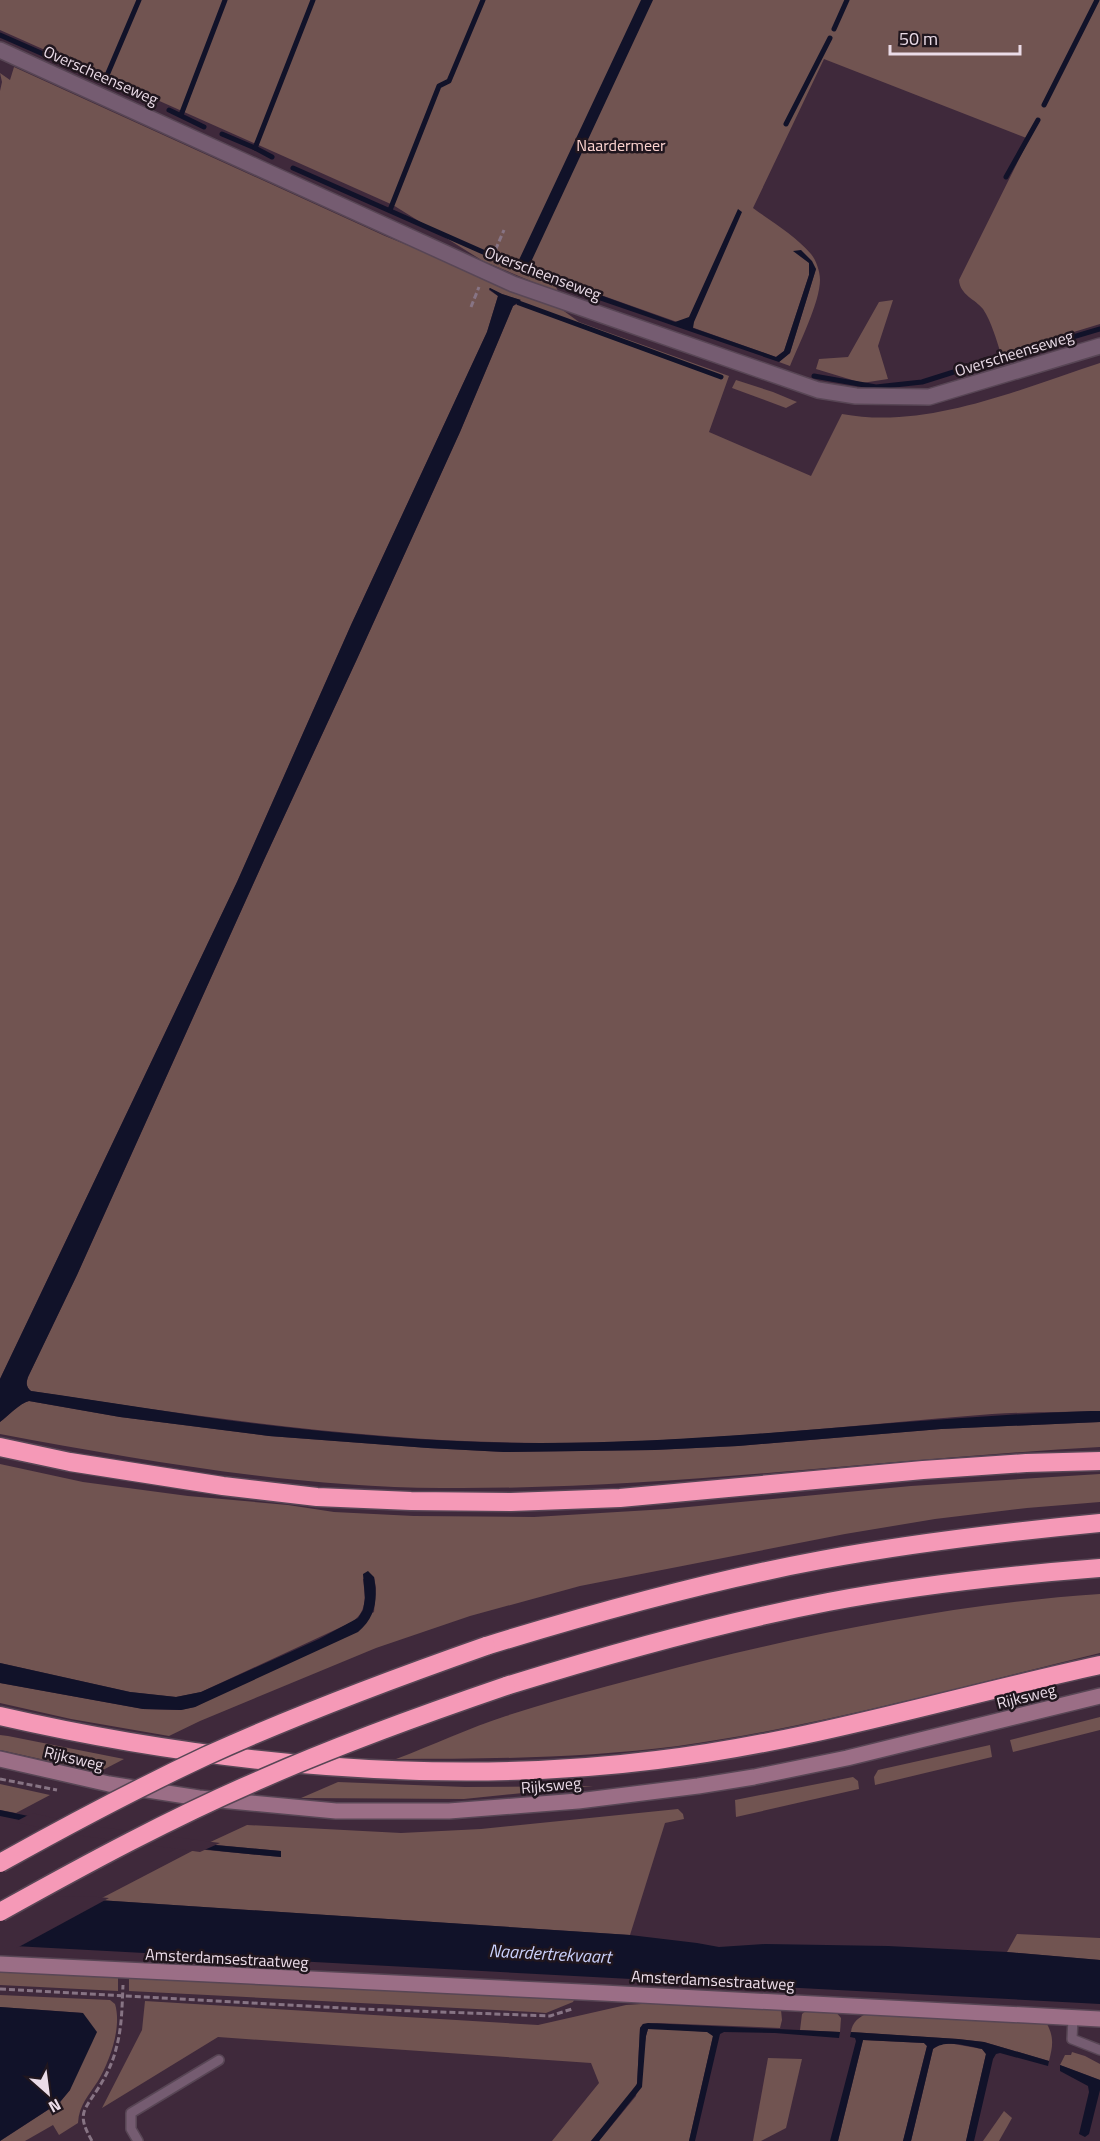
<svg xmlns="http://www.w3.org/2000/svg" width="1100" height="2141" font-family="'Titillium Web',sans-serif">
<style>
.green{fill:#715451}
.water{fill:#111229}
.pier{fill:#3f293b}
.lines{fill:none;stroke-linecap:round;stroke-linejoin:round}
.stream{stroke:#111229;stroke-width:5}
.lane-casing{stroke:#584655;stroke-width:12}
.street-casing{stroke:#584655;stroke-width:18}
.secondary-casing{stroke:#584655;stroke-width:18}
.highway-casing{stroke:#584655;stroke-width:21}
.path{stroke:#877484;stroke-width:3;stroke-dasharray:6 3;stroke-linecap:butt}
.lane{stroke:#755c71;stroke-width:9}
.street{stroke:#755c71;stroke-width:15}
.secondary{stroke:#9b6e86;stroke-width:15}
.highway{stroke:#f599b7;stroke-width:18}
.highway-bridge-casing{stroke:#584655;stroke-width:21;stroke-linecap:butt}
.highway-bridge{stroke:#f599b7;stroke-width:18}
.labels{text-anchor:middle;stroke-width:5;stroke-linejoin:round;paint-order:stroke}
.street-label{font-size:16px;fill:#ebdce8;stroke:#20161e}
.park-label{font-size:16px;fill:#fdd4d0;stroke:#20161e}
.water-label{font-size:18px;font-style:italic;fill:#cbd1fc;stroke:#20161e}
</style>
<rect width="100%" height="100%" fill="#3f293b"/>
<g class="green">
<path d="M0,0h1100v324l-99,30c-5,-15 -9,-31 -18,-45 -8,-10 -23,-14 -24,-29l70,-141 -205,-80 -71,149c19,14 43,28 58,46 5,6 9,17 9,26 0,22 -21,64 -30,86l-11,-4 11,-9 26,-84 -7,-6v12l-25,76 -8,6 -226,-80 -32,-15 -17,1 54,22 4,8 -76,-32 -90,-56 -393,-175z"/>
<path d="M14,67l371,169 172,70 22,16 150,54 -20,56 102,44 31,-62c85,16 178,-25 258,-51v1048c-36,1 -72,1 -108,3 -150,12 -301,30 -452,29 -171,-1 -340,-26 -509,-52 -5,-4 -5,-8 -3,-14l49,-102 187,-415 93,-201 103,-227 53,-126 6,-3 1,-3 -18,-6 -12,-6 -1,2 9,6 -11,36 -136,293 -114,257 -237,497v-1288l2,-9 -2,-9 10,7z"/>
<polygon points="893,300 878,346 888,379 862,383 816,369 819,359 848,357 879,302"/>
<polygon points="736,380 773,392 797,402 786,408 732,388"/>
<path d="M29,1401l91,16 149,19 159,12 76,4 150,-2 84,-4 203,-17 159,-7v25c-220,12 -439,43 -659,41 -149,-1 -296,-27 -441,-54v-12c8,-6 20,-19 29,-21z"/>
<path d="M0,1464l83,18 105,14 100,9 46,7 80,4 120,1 133,-8 244,-23 189,-12v28l-73,6 -92,11 -90,15 -265,52 -110,30 -94,32 -176,73 -31,15 -98,-17 -71,-16v-20l143,26 38,1 14,-3 179,-95 2,-24 -2,-11 -11,2c2,17 5,32 -11,43l-151,70 -25,5 -46,-5 -130,-29z"/>
<path d="M1100,1594v59c-140,34 -279,73 -422,93 -94,12 -187,13 -282,13 37,-14 73,-31 110,-43 65,-21 131,-38 197,-55 130,-32 263,-58 397,-67z"/>
<polygon points="1100,1717 1100,1730 1013,1752 1010,1740"/>
<polygon points="0,1735 8,1736 124,1759 99,1772 0,1750"/>
<polygon points="990,1745 992,1757 875,1785 874,1777 878,1770"/>
<polygon points="853,1777 858,1781 859,1789 736,1817 735,1800"/>
<polygon points="338,1782 465,1787 593,1786 464,1799 301,1798"/>
<polygon points="0,1784 50,1795 16,1813 0,1810"/>
<polygon points="678,1809 683,1814 684,1819 665,1823 630,1935 98,1900 196,1849 281,1857 281,1851 206,1844 247,1825 401,1833 481,1829"/>
<polygon points="1017,1934 1100,1938 1100,1960 1007,1952"/>
<polygon points="0,1971 118,1977 118,1991 0,1985"/>
<polygon points="129,1978 575,1998 573,2002 546,2013 533,2012 129,1991"/>
<path d="M0,1995l110,5 5,4c7,23 -5,57 -17,77 -9,14 -19,24 -20,42l-19,12 -6,-10 -28,16h-25l60,-39 10,-12 13,-77 -83,-6z"/>
<polygon points="145,2001 538,2025 626,2005 658,2003 781,2010 782,2020 780,2028 657,2023 643,2024 640,2028 637,2083 634,2090 591,2141 552,2141 599,2083 591,2063 218,2037 102,2108 142,2030"/>
<polygon points="807,2010 835,2011 841,2018 840,2032 800,2030 802,2014"/>
<path d="M868,2013l179,11c7,13 6,22 2,37l-65,-19 -26,-3 -107,-7c1,-10 8,-15 17,-19z"/>
<polygon points="654,2028 708,2032 713,2036 689,2141 599,2141 636,2096 646,2036 648,2029"/>
<polygon points="863,2040 924,2043 927,2046 903,2141 838,2141"/>
<polygon points="941,2044 954,2044 982,2049 986,2054 966,2141 911,2141 933,2049"/>
<polygon points="1072,2052 1085,2056 1100,2064 1100,2080 1060,2065 1065,2055 1071,2055"/>
<polygon points="768,2058 802,2059 786,2128 761,2141 753,2141"/>
<polygon points="1004,2111 1012,2118 999,2141 983,2141"/>
</g>
<g class="water">
<polygon points="641,0 653,0 531,262 536,269 550,277 675,322 689,317 738,209 742,212 694,322 693,328 776,357 784,351 809,275 809,263 793,251 801,250 812,261 816,269 790,353 779,362 555,285 525,273 527,268 520,266 518,269 501,263 502,259 518,262"/>
<path d="M490,288l12,6 19,6 -8,6 -53,126 -103,227 -93,201 -187,415 -49,102c-2,6 -2,10 3,14 81,11 162,26 244,35 88,10 177,17 266,17 184,0 367,-26 550,-32h9v11l-159,7 -203,17 -84,4 -150,2 -76,-4 -159,-12 -149,-19 -91,-16c-9,2 -21,15 -29,21v-43l237,-497 114,-257 136,-293 11,-36 -9,-7z"/>
<path d="M368,1571l6,6c4,22 2,40 -16,55l-163,75 -14,3 -38,-1 -143,-26v-20l130,29 46,5 25,-5 118,-53 39,-21 5,-8 2,-12 -2,-24z"/>
<path d="M0,1810l85,18 130,17 66,6v6c-95,-8 -188,-21 -281,-41z"/>
<polygon points="98,1900 630,1935 697,1943 719,1947 765,1944 888,1946 1007,1952 1100,1960 1100,2004 14,1946"/>
<polygon points="0,2007 83,2013 97,2032 70,2090 60,2102 0,2141"/>
<polygon points="648,2023 840,2032 839,2038 775,2033 724,2032 720,2034 695,2141 689,2141 713,2036 707,2032 648,2029 646,2036 642,2087 599,2141 591,2141 637,2084 640,2028 643,2024"/>
<path d="M851,2032l107,7 26,3 65,19 -1,5 -48,-13 -4,1 -3,5 -19,82h-8l20,-87 -4,-5c-15,-3 -36,-10 -49,0l-22,92h-8l24,-95 -3,-3 -61,-3 -25,101h-8l26,-100 -1,-3 -5,-1z"/>
<polygon points="1060,2065 1100,2080 1100,2090 1089,2134 1085,2137 1079,2134 1089,2092 1088,2086 1060,2071"/>
</g>
<g class="pier">
<polygon points="32,1813 85,1825 220,1843 200,1852 76,1835 15,1822"/>
<polygon points="0,1895 98,1897 109,1898 15,1949 0,1949"/>
</g>
<g class="lines">
<g class="stream">
<polyline points="834,29 847,0"/>
<polyline points="0,35 148,100"/>
<polyline points="105,80 139,0"/>
<polyline points="1044,105 1097,0"/>
<polyline points="169,110 204,127"/>
<polyline points="181,115 225,0"/>
<polyline points="786,124 830,38"/>
<polyline points="222,134 255,148 272,157"/>
<polyline points="255,148 313,0"/>
<polyline points="293,168 483,252"/>
<polyline points="1006,177 1038,120"/>
<polyline points="390,210 439,86 449,81 483,0"/>
<polyline points="519,303 721,377"/>
<polyline points="1002,358 1100,329"/>
<polyline points="814,376 876,387 922,382 979,364"/>
</g>
<g class="lane-casing">
<g id="lane">
<polyline points="1073,2018 1072,2039 1100,2050"/>
<polyline points="138,2141 131,2129 131,2113 219,2060"/>
</g>
</g>
<g class="street-casing">
<polyline id="street" points="0,50 513,284 818,390 856,396 929,397 1100,346"/>
</g>
<g class="secondary-casing">
<g id="secondary">
<polyline points="0,1759 109,1784 199,1798 336,1811 449,1811 578,1801 698,1786 754,1777 847,1758 1100,1696"/>
<polyline points="0,1964 603,1993 1100,2019"/>
</g>
</g>
<g class="highway-casing">
<g id="highway">
<polyline points="0,1447 70,1462 223,1486 317,1497 411,1501 511,1502 620,1498 923,1470 1026,1463 1100,1461"/>
<path d="M486,1646c110,-34 222,-65 335,-86 92,-17 185,-28 279,-37"/>
<path d="M506,1686c106,-33 213,-63 322,-84 90,-17 181,-27 272,-34"/>
<path d="M0,1716c209,48 443,71 657,44 150,-18 295,-63 443,-95"/>
</g>
</g>
<g class="path">
<polyline points="492,258 504,230"/>
<polyline points="471,307 479,287"/>
<polyline points="0,1779 57,1790"/>
<polyline points="0,1989 360,2009 550,2016 572,2009"/>
<path d="M92,2141c-16,-28 -8,-30 7,-54 7,-11 14,-25 17,-38 6,-21 6,-42 7,-64"/>
</g>
<use href="#lane" class="lane"/>
<use href="#street" class="street"/>
<use href="#secondary" class="secondary"/>
<use href="#highway" class="highway"/>
<g class="highway-bridge-casing">
<g id="highway-bridge">
<path d="M0,1863c68,-38 136,-74 206,-107 92,-42 186,-77 280,-110"/>
<path d="M0,1912c86,-48 173,-95 264,-134 79,-35 160,-64 242,-92"/>
</g>
</g>
<use href="#highway-bridge" class="highway-bridge"/>
</g>
<g class="labels">
<g class="street-label">
<text transform="translate(101 75) rotate(24)" y="6">Overscheenseweg</text>
<text transform="translate(543 273) rotate(21)" y="6">Overscheenseweg</text>
<text transform="translate(1014 353) rotate(-17)" y="6">Overscheenseweg</text>
<text transform="translate(1026 1696) rotate(-14)" y="6">Rijksweg</text>
<text transform="translate(74 1758) rotate(13)" y="6">Rijksweg</text>
<text transform="translate(551 1785) rotate(-5)" y="6">Rijksweg</text>
<text transform="translate(227 1958) rotate(3)" y="6">Amsterdamsestraatweg</text>
<text transform="translate(713 1980) rotate(3)" y="6">Amsterdamsestraatweg</text>
</g>
<g class="park-label">
<text x="621" y="151">Naardermeer</text>
</g>
<g class="water-label">
<text transform="translate(550 1954) rotate(3)" y="6">Naardertrekvaart</text>
</g>
</g>
<g transform="translate(48 2093) rotate(152)" stroke="#20161e" stroke-width="4.5" paint-order="stroke">
<path d="M0-4.5L10 22L0 15L-10 22Z" fill="#ebdce8"/>
<text y="-9" font-size="16" font-weight="bold" text-anchor="middle" fill="#ebdce8">N</text>
</g>
<path d="M890 45v9h130v-9" fill="none" stroke="#ebdce8" stroke-width="3"/>
<text x="899" y="45" font-size="18" fill="#ebdce8" stroke="#20161e" stroke-width="4.5" paint-order="stroke">50 m</text>
</svg>
